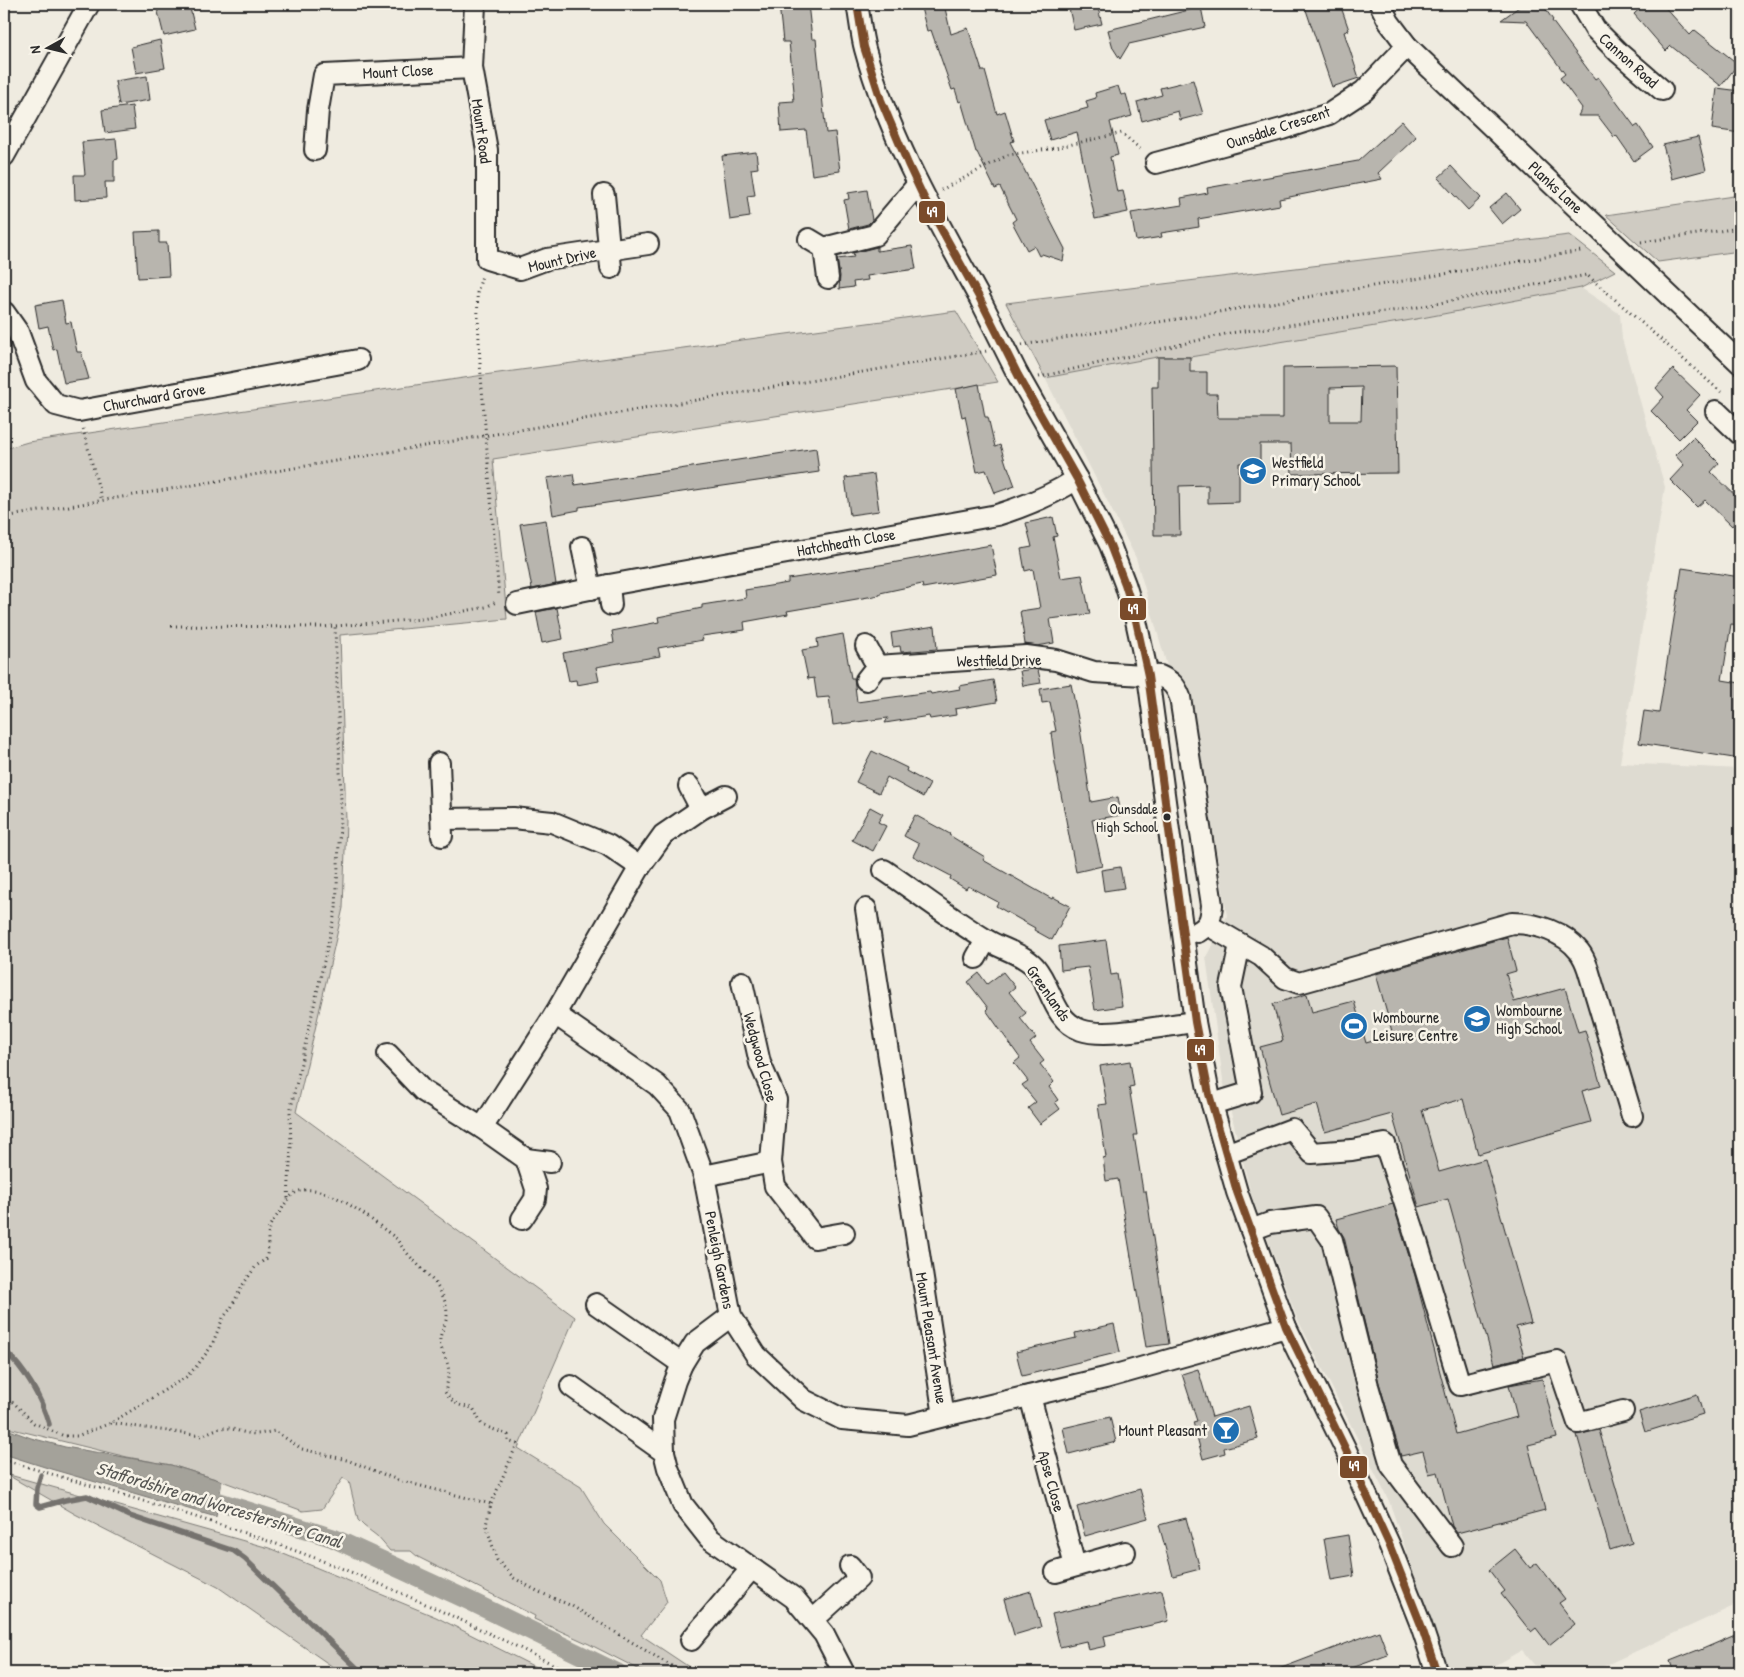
<svg xmlns="http://www.w3.org/2000/svg" width="1744" height="1677" font-family="'Patrick Hand',sans-serif">
<style>
.built{fill:#dedbd1}
.green{fill:#cfcbc2;stroke:#7d7b76}
.water{fill:#a4a29a;stroke:#74726e}
.lines{fill:none;stroke-linecap:round;stroke-linejoin:round}
.stream{stroke:#74726e;stroke-width:5.5}
.canal{stroke:#a4a29a;stroke-width:19}
.building{fill:#b8b5ae;stroke:#2b2b2b;fill-rule:evenodd}
.minor-casing{stroke:#2b2b2b;stroke-width:24}
.path{stroke:#2b2b2b;stroke-width:3;stroke-dasharray:1 4;stroke-linecap:butt}
.minor{stroke:#f7f3e8;stroke-width:20}
.minor-bridge-casing{stroke:#2b2b2b;stroke-width:24;stroke-linecap:butt}
.path-bridge{stroke:#2b2b2b;stroke-width:3;stroke-dasharray:1 4;stroke-linecap:butt}
.minor-bridge{stroke:#f7f3e8;stroke-width:20}
.bus-1-casing{stroke:#f7f3e8;stroke-width:11}
.bus-1{stroke:#7a4b2a;stroke-width:8}
.bus-dot{fill:#2b2b2b;stroke:#f7f3e8;stroke-width:2}
.labels{text-anchor:middle;stroke-width:5;stroke-linejoin:round;paint-order:stroke}
.bus-label{font-size:15px;fill:#2b2b2b;stroke:#f7f3e8;text-anchor:end}
.street-label{font-size:16px;fill:#2b2b2b;stroke:#f7f3e8}
.poi-label{font-size:16px;fill:#2b2b2b;stroke:#f7f3e8;text-anchor:start}
.water-label{font-size:18px;font-style:italic;fill:#555552;stroke:#f7f3e8}
.line-badge{stroke:#f7f3e8;stroke-width:2}
.badge-label{font-size:14px;text-anchor:middle;font-weight:bold;fill:#fff}
</style>
<rect width="100%" height="100%" fill="#efebe0"/>
<filter id="ink" filterUnits="userSpaceOnUse"><feTurbulence type="fractalNoise" baseFrequency=".02" numOctaves="2"/><feDisplacementMap in="SourceGraphic" scale="10" xChannelSelector="R" yChannelSelector="G"/><feConvolveMatrix kernelMatrix="1 2 1 2 8 2 1 2 1" color-interpolation-filters="sRGB"/></filter>
<g filter="url(#ink)">
<polygon class="built" points="1581,288 1620,314 1622,339 1665,487 1620,763 1740,769 1740,1535 1738,1604 1589,1673 1541,1673 1522,1650 1481,1673 1448,1673 1389,1501 1297,1318 1251,1194 1223,1080 1206,957 1227,916 1192,707 1187,683 1168,669 1136,558 1045,378 1158,357 1190,357 1411,320"/>
<g class="green">
<polygon points="1740,195 1740,251 1658,262 1606,215"/>
<polygon points="1569,235 1615,271 1581,288 1411,320 1190,357 1157,357 1045,378 1006,303"/>
<polygon points="956,311 998,382 493,459 507,619 340,635 346,821 343,908 296,1112 575,1317 518,1448 581,1487 604,1524 660,1580 667,1602 641,1635 698,1673 646,1673 589,1644 534,1619 535,1616 418,1557 411,1551 390,1551 377,1536 364,1526 358,1520 349,1481 343,1478 322,1509 303,1511 222,1481 171,1465 127,1457 4,1427 4,449 28,442 484,375"/>
<polygon points="6,1474 269,1548 436,1617 547,1673 339,1673 336,1669 218,1587 75,1514"/>
</g>
<polygon class="water" points="4,1428 31,1438 65,1447 171,1465 222,1481 216,1517 51,1469 4,1454"/>
<g class="lines">
<g class="stream">
<path d="M4,1350c21,19 37,47 45,74"/>
<polyline points="41,1475 37,1488 36,1504 40,1507 65,1500 87,1496 130,1516 234,1551 245,1559 362,1673"/>
</g>
<polyline class="canal" points="195,1494 333,1538 470,1601 618,1673"/>
</g>
<g class="building">
<polygon points="156,4 189,4 195,29 164,36"/>
<polygon points="779,4 808,4 812,39 816,39 826,133 835,132 840,171 812,175 806,130 781,132 779,102 794,101 793,92 794,91 789,42 783,42"/>
<polygon points="920,4 944,4 951,34 968,28 982,71 985,71 997,114 1005,111 1014,141 1010,142 1065,249 1063,261 1042,254 1039,256 1034,246 1027,250 1012,222 1016,219 1000,187 995,189 977,152 976,152 961,101 959,102 955,89 952,90 931,30 927,31"/>
<polygon points="1068,4 1097,4 1102,24 1074,30"/>
<polygon points="1304,4 1340,4 1349,30 1344,32 1359,78 1332,87"/>
<polygon points="1523,4 1542,4 1553,20 1552,21 1595,79 1598,77 1635,127 1638,125 1653,147 1634,161 1616,135 1614,137 1598,116 1578,116 1582,108 1560,78 1565,74 1526,21 1501,20"/>
<polygon points="1645,4 1662,4 1690,35 1695,30 1738,64 1721,86 1671,46 1666,51 1634,14"/>
<polygon points="1201,7 1205,27 1129,44 1120,59 1113,48 1108,30"/>
<polygon points="160,40 165,68 136,73 131,47"/>
<polygon points="147,76 150,100 119,105 115,81"/>
<polygon points="1193,80 1203,114 1180,120 1178,111 1142,121 1137,102 1162,95 1160,88"/>
<polygon points="1118,86 1121,95 1126,94 1132,116 1110,122 1118,155 1110,157 1117,192 1123,191 1128,212 1095,219 1077,132 1050,140 1044,120 1088,108 1086,101 1096,98 1095,93"/>
<polygon points="1717,88 1740,91 1740,133 1712,129"/>
<polygon points="132,106 135,129 105,133 102,110"/>
<polygon points="1402,121 1416,137 1378,173 1382,179 1279,199 1280,205 1198,219 1199,227 1161,233 1162,237 1136,241 1131,213 1182,205 1181,198 1208,193 1207,188 1358,161"/>
<polygon points="1698,137 1706,170 1672,179 1663,145"/>
<polygon points="116,139 118,159 114,160 114,182 105,182 106,198 75,200 74,175 85,175 82,142"/>
<polygon points="756,152 758,168 751,169 755,195 747,196 750,217 730,220 722,156"/>
<polygon points="1451,166 1481,198 1468,210 1438,178"/>
<polygon points="867,190 872,220 868,224 849,229 844,200 849,199 848,193"/>
<polygon points="1507,193 1520,209 1502,224 1489,208"/>
<polygon points="159,231 159,243 167,243 169,276 138,278 135,232"/>
<polygon points="912,246 916,269 867,276 868,280 853,282 854,287 839,289 840,276 837,259 854,257 853,253 877,247 877,251"/>
<polygon points="62,300 66,323 71,322 77,352 81,352 89,379 64,383 57,349 53,350 48,326 39,328 35,305"/>
<path d="M1158,357h32v15h17v22h10l1,24h65v-50l113,-2 2,107 -106,1 -1,-30h-31v19h-21v39l-31,1v-18l-29,1 1,49h-26l-2,-148h6zM1362,387l-1,34h-31v-33z"/>
<polygon points="1673,369 1700,395 1686,410 1697,421 1679,439 1651,411 1664,397 1656,388"/>
<polygon points="979,384 985,417 988,417 995,447 1000,445 1007,467 1008,467 1015,486 995,493 986,470 977,472 965,416 962,417 956,389"/>
<polygon points="1693,437 1719,463 1711,472 1740,500 1740,517 1732,526 1705,500 1697,507 1670,480 1684,465 1675,455"/>
<polygon points="816,448 819,472 579,507 579,510 553,515 547,478 573,474 575,485"/>
<polygon points="874,474 879,511 850,515 845,478"/>
<polygon points="1053,517 1057,536 1053,537 1061,578 1082,575 1090,614 1050,619 1054,643 1037,646 1025,644 1020,611 1040,608 1033,569 1025,571 1021,549 1032,547 1026,523"/>
<polygon points="546,520 556,584 532,589 520,524"/>
<polygon points="991,545 997,575 923,588 922,584 880,593 880,595 787,611 788,614 744,622 745,630 702,636 703,640 658,648 660,656 596,667 599,681 577,685 576,680 569,681 563,653 614,643 612,631 659,622 658,617 702,608 702,605 746,598 745,590 788,583 788,579 886,564"/>
<polygon points="1682,568 1740,577 1740,625 1731,624 1722,680 1740,683 1740,759 1639,743 1644,711 1659,713"/>
<polygon points="557,608 563,639 542,643 536,612"/>
<polygon points="935,626 937,649 901,652 900,646 893,647 891,633"/>
<polygon points="843,634 851,678 854,678 857,702 930,692 931,694 960,689 959,686 993,680 997,702 955,709 956,715 930,719 929,716 885,723 888,718 833,725 829,697 817,698 814,678 808,679 802,650 818,647 817,639"/>
<polygon points="1033,669 1038,670 1041,683 1023,686 1020,671"/>
<polygon points="1071,684 1080,728 1091,802 1118,797 1121,815 1092,820 1102,866 1076,872 1055,763 1051,732 1056,731 1050,702 1042,703 1040,689"/>
<polygon points="872,751 907,768 906,771 930,784 923,797 887,777 879,793 856,782"/>
<polygon points="870,807 883,814 878,822 886,826 873,851 852,840"/>
<polygon points="915,815 950,834 949,835 985,857 983,860 1052,899 1053,897 1070,906 1052,940 1034,930 1035,928 996,906 998,902 968,886 966,889 950,879 951,876 913,856 919,844 904,836"/>
<polygon points="1120,867 1124,888 1104,891 1101,870"/>
<polygon points="1507,937 1516,971 1506,974 1514,1002 1565,988 1578,1032 1585,1030 1601,1086 1582,1091 1591,1122 1478,1154 1463,1099 1422,1110 1439,1172 1485,1159 1531,1323 1516,1327 1524,1357 1494,1364 1448,1199 1419,1207 1392,1114 1325,1132 1317,1104 1279,1115 1260,1047 1283,1041 1273,1004 1307,994 1312,1012 1354,1001 1366,1043 1393,1035 1376,974"/>
<polygon points="1106,940 1111,975 1117,974 1122,1006 1095,1010 1088,967 1061,970 1059,946"/>
<polygon points="1003,972 1015,987 1009,992 1026,1013 1020,1018 1036,1038 1030,1043 1044,1061 1040,1064 1054,1082 1049,1087 1058,1100 1055,1102 1060,1109 1040,1124 1028,1108 1036,1102 1022,1085 1028,1081 1014,1063 1020,1058 986,1010 988,1008 968,982 979,973 987,984"/>
<polygon points="1130,1061 1134,1086 1129,1087 1137,1135 1134,1135 1143,1191 1146,1191 1169,1344 1146,1347 1118,1179 1106,1181 1103,1158 1106,1157 1098,1105 1107,1104 1100,1066"/>
<polygon points="1393,1204 1415,1276 1456,1434 1517,1417 1509,1385 1542,1379 1557,1438 1528,1445 1545,1510 1457,1533 1452,1526 1438,1472 1429,1474 1423,1451 1401,1456 1379,1383 1344,1237 1339,1229 1336,1219"/>
<polygon points="1114,1324 1120,1352 1022,1376 1016,1352 1076,1338 1075,1333"/>
<polygon points="1198,1369 1212,1417 1249,1406 1258,1439 1224,1448 1225,1453 1203,1459 1193,1422 1197,1421 1182,1374"/>
<polygon points="1697,1394 1703,1414 1645,1432 1639,1412"/>
<polygon points="1110,1417 1116,1442 1069,1454 1063,1428"/>
<polygon points="1599,1430 1632,1543 1610,1550 1577,1435"/>
<polygon points="1140,1489 1148,1518 1085,1536 1077,1507"/>
<polygon points="1186,1518 1200,1569 1173,1576 1159,1525"/>
<polygon points="1348,1535 1354,1576 1331,1580 1324,1539"/>
<polygon points="1515,1549 1530,1568 1537,1563 1565,1599 1559,1603 1575,1624 1549,1645 1536,1628 1531,1632 1501,1594 1505,1591 1489,1570"/>
<polygon points="1162,1590 1169,1621 1104,1636 1106,1646 1088,1650 1086,1641 1060,1647 1052,1614"/>
<polygon points="1031,1591 1041,1627 1014,1635 1004,1599"/>
<polygon points="1379,1631 1388,1655 1338,1673 1271,1673 1271,1672"/>
<polygon points="1735,1635 1740,1648 1740,1666 1724,1673 1674,1673 1670,1661 1698,1650 1698,1651"/>
</g>
<g class="lines">
<g class="minor-casing">
<g id="minor">
<polyline points="475,4 472,68 487,150 487,259 520,269 547,259 648,244"/>
<path d="M857,4c3,15 4,30 8,45 24,88 70,168 114,248"/>
<polyline points="1380,4 1389,22 1407,46 1740,363"/>
<polyline points="1580,4 1595,29 1619,53 1662,90"/>
<polyline points="315,150 318,110 324,75 472,68"/>
<polyline points="4,156 89,4"/>
<polyline points="1156,163 1282,129 1329,114 1364,91 1407,46"/>
<polyline points="604,195 611,268"/>
<polyline points="809,239 824,248 828,278"/>
<polyline points="824,248 875,235 918,184"/>
<polyline points="4,312 18,332 36,381 56,405 79,411 358,360"/>
<polyline points="1018,375 1077,479 1110,545 1125,584 1135,616 1148,676 1195,1022 1209,1094 1237,1192 1286,1327 1345,1448 1389,1544 1421,1625 1437,1673"/>
<polyline points="1716,411 1740,434"/>
<polyline points="582,547 591,589"/>
<polyline points="609,585 611,605"/>
<path d="M517,604l92,-19 388,-70c29,-9 55,-20 80,-36"/>
<path d="M877,666l149,-10 30,4 38,12 66,4c11,5 16,10 20,21l32,208c-1,13 -2,20 -14,27"/>
<polyline points="866,680 877,666 866,646"/>
<polyline points="439,763 442,836"/>
<polyline points="689,786 701,809"/>
<polyline points="442,819 513,818 552,822 608,845 640,867"/>
<path d="M884,870c34,23 66,48 101,69 16,10 37,14 50,28 17,20 18,53 46,63 25,9 85,-5 114,-8"/>
<polyline points="866,909 944,1416 1105,1378 1286,1327"/>
<path d="M1208,925l53,31 24,22 14,5 213,-60c24,0 52,9 67,28 4,5 7,12 9,18l44,147"/>
<polyline points="976,958 986,940"/>
<polyline points="742,982 760,1063 776,1100 771,1162 775,1186 815,1238 844,1233"/>
<polyline points="555,1014 657,1085 680,1110 704,1176 731,1316 756,1355 804,1400 842,1419 908,1425 944,1416"/>
<polyline points="388,1054 423,1091 482,1128 526,1159 536,1189 535,1199 522,1219"/>
<polyline points="1212,1104 1251,1092 1231,987 1240,944"/>
<polyline points="482,1128 555,1014 640,867 663,835 701,809 726,796"/>
<polyline points="1226,1154 1292,1129 1312,1153 1352,1150 1385,1144 1413,1228 1460,1385 1557,1361 1578,1423 1623,1411"/>
<polyline points="526,1159 550,1162"/>
<polyline points="704,1176 771,1162"/>
<polyline points="1251,1230 1270,1223 1316,1217 1332,1240 1368,1386 1391,1465 1452,1546"/>
<polyline points="596,1304 682,1364"/>
<polyline points="731,1316 695,1343 682,1364 675,1381 663,1419 664,1452 668,1468 683,1505 709,1538 794,1598 824,1634 844,1673"/>
<polyline points="571,1386 664,1452"/>
<polyline points="1030,1396 1075,1566"/>
<polyline points="1056,1572 1125,1552"/>
<polyline points="813,1620 859,1578 850,1566"/>
<polyline points="691,1640 751,1569"/>
</g>
</g>
<g class="path">
<polyline points="941,190 1008,155 1055,148 1122,133 1142,151"/>
<polyline points="1641,242 1740,228"/>
<polyline points="1022,345 1581,251"/>
<polyline points="480,363 477,293 482,276"/>
<polyline points="1039,377 1230,333 1413,308 1587,275 1721,392"/>
<polyline points="83,429 102,501"/>
<polyline points="488,463 499,597"/>
<polyline points="4,517 987,351"/>
<polyline points="171,626 322,627 422,619 486,607 498,601"/>
<polyline points="288,1198 291,1147 290,1112 336,908 341,800 335,626"/>
<path d="M4,1396l12,9 18,18 30,13h13l34,-13 75,-46 10,-10 15,-20 12,-29 8,-10 11,-22 14,-20 10,-7c3,-10 1,-21 3,-31 2,-6 9,-13 13,-19 4,-7 7,-13 15,-17 28,-13 78,31 100,47 14,26 49,42 50,75 0,9 -7,18 -7,26 0,8 6,18 8,26 2,8 -1,18 -3,26 8,12 15,14 28,16l9,17 26,10v6l9,3 -26,60"/>
<path d="M111,1423l91,13c28,-16 27,-4 53,-2 7,0 14,-2 20,-3l27,18 45,11 51,20 93,24 -5,21 11,35 17,18 25,14 33,14 111,67"/>
<path d="M4,1460c87,26 175,50 261,80 106,36 206,84 306,133"/>
</g>
<use href="#minor" class="minor"/>
<g class="minor-bridge-casing">
<polyline id="minor-bridge" points="979,297 1018,375"/>
</g>
<polyline class="path-bridge" points="480,363 488,463"/>
<use href="#minor-bridge" class="minor-bridge"/>
<g class="bus-1-casing">
<polyline id="bus-1" points="857,4 864,47 881,100 908,164 924,198 979,297 1018,375 1077,479 1110,545 1125,584 1135,616 1148,676 1195,1022 1209,1094 1237,1192 1286,1327 1345,1448 1389,1544 1421,1625 1437,1673"/>
</g>
<use href="#bus-1" class="bus-1"/>
</g>
</g>
<defs>
<g id="school-disc" transform="scale(1.4375)"><circle r="9.5" fill="#1f6fb2" stroke="#f7f3e8"/><path d="M0-5L7-2L0 1L-7-2ZM-4 1L0 2.5L4 1V4Q0 6-4 4Z" fill="#fff"/></g>
<g id="stadium-disc" transform="scale(1.4375)"><circle r="9.5" fill="#1f6fb2" stroke="#f7f3e8"/><path d="M0-5a6.5 5 0 1 0 0 10a6.5 5 0 1 0 0-10ZM-3.5-1.8h7v3.6h-7Z" fill="#fff"/></g>
<g id="bar-disc" transform="scale(1.4375)"><circle r="9.5" fill="#1f6fb2" stroke="#f7f3e8"/><path d="M-6-5H6L.8 .8V4.5H3.5V6h-7V4.5H-.8V.8Z" fill="#fff"/></g>
</defs>
<g fill-rule="evenodd">
<use href="#school-disc" x="1253" y="471"/>
<use href="#school-disc" x="1477" y="1019"/>
<use href="#stadium-disc" x="1354" y="1026"/>
<use href="#bar-disc" x="1226" y="1430"/>
</g>
<circle class="bus-dot" cx="1167" cy="817" r="4.5"/>
<g class="labels">
<g class="bus-label">
<text x="1158" y="814">Ounsdale<tspan x="1158" dy="18">High School</tspan></text>
</g>
<g class="street-label">
<text transform="translate(1629 60) rotate(42)" y="6">Cannon Road</text>
<text transform="translate(398 71) rotate(-3)" y="6">Mount Close</text>
<text transform="translate(1278 127) rotate(-18)" y="6">Ounsdale Crescent</text>
<text transform="translate(482 131) rotate(82)" y="6">Mount Road</text>
<text transform="translate(1556 187) rotate(43)" y="6">Planks Lane</text>
<text transform="translate(562 259) rotate(-13)" y="6">Mount Drive</text>
<text transform="translate(154 397) rotate(-10)" y="6">Churchward Grove</text>
<text transform="translate(846 542) rotate(-10)" y="6">Hatchheath Close</text>
<text transform="translate(999 660) rotate(-1)" y="6">Westfield Drive</text>
<text transform="translate(1049 993) rotate(55)" y="6">Greenlands</text>
<text transform="translate(761 1057) rotate(75)" y="6">Wedgwood Close</text>
<text transform="translate(720 1260) rotate(79)" y="6">Penleigh Gardens</text>
<text transform="translate(932 1338) rotate(81)" y="6">Mount Pleasant Avenue</text>
<text transform="translate(1052 1481) rotate(75)" y="6">Apse Close</text>
</g>
<g class="poi-label">
<text x="1272" y="468">Westfield<tspan x="1272" dy="18">Primary School</tspan></text>
<text x="1496" y="1016">Wombourne<tspan x="1496" dy="18">High School</tspan></text>
<text x="1373" y="1023">Wombourne<tspan x="1373" dy="18">Leisure Centre</tspan></text>
<text x="1207" y="1436" text-anchor="end">Mount Pleasant</text>
</g>
<g class="water-label">
<text transform="translate(219 1505) rotate(17)" y="6">Staffordshire and Worcestershire Canal</text>
</g>
</g>
<g class="line-badge">
<rect x="918" y="200" width="28" height="24" rx="5" fill="#7a4b2a"/>
<rect x="1119" y="597" width="28" height="24" rx="5" fill="#7a4b2a"/>
<rect x="1186" y="1038" width="29" height="24" rx="5" fill="#7a4b2a"/>
<rect x="1339" y="1455" width="29" height="24" rx="5" fill="#7a4b2a"/>
</g>
<g class="badge-label">
<text x="932" y="217">49</text>
<text x="1133" y="614">49</text>
<text x="1200" y="1055">49</text>
<text x="1354" y="1471">49</text>
</g>
<rect width="1744" height="1677" fill="none" stroke="#f7f3e8" stroke-width="20"/>
<rect x="10" y="10" width="1724" height="1657" fill="none" stroke="#2b2b2b" stroke-width="2" filter="url(#ink)"/>
<g transform="translate(48 48) rotate(262)" stroke="#f7f3e8" stroke-width="4" paint-order="stroke">
<path d="M0-4L9 19L0 12L-9 19Z" fill="#2b2b2b"/>
<text y="-8" font-size="14" font-weight="bold" text-anchor="middle" fill="#2b2b2b">N</text>
</g>
</svg>
